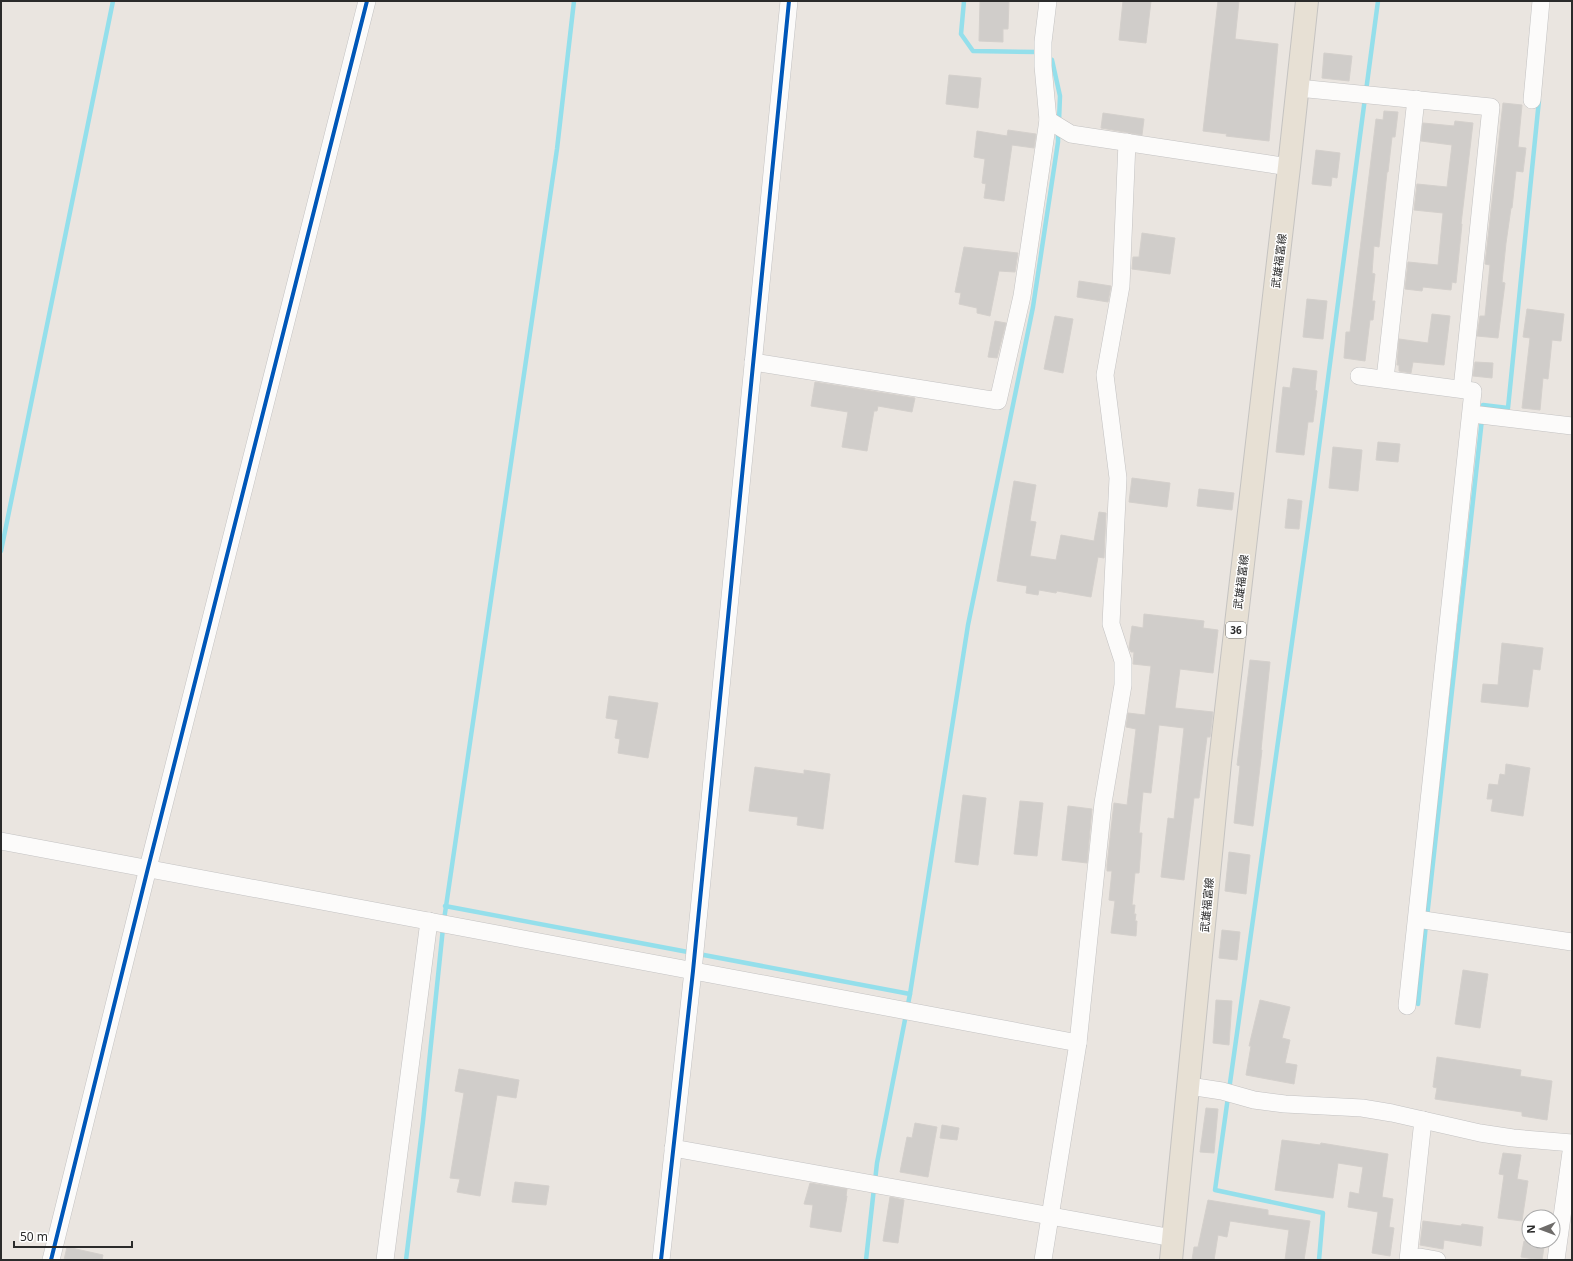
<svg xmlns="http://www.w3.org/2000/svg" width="1573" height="1261" font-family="'Noto Sans','Noto Sans JP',sans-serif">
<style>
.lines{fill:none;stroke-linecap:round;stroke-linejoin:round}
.stream{stroke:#94dfeb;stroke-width:4.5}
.building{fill:#d0cdca;stroke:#d4d0cc}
.street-casing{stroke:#c3c2c2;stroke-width:18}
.primary-casing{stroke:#c5c3c1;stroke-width:24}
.street{stroke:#fcfbfa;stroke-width:17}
.primary{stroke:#e7e0d4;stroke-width:22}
.cycleway-casing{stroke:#fff;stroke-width:6}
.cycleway{stroke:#0057b8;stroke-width:4}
.labels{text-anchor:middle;stroke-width:3;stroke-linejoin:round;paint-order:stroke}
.shield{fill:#fff;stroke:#6b6b6b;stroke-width:1}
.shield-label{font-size:10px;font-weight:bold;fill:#2b2b2b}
.street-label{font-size:11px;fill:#2b2b2b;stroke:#fff}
</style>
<rect width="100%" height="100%" fill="#eae5e0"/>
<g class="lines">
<g class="stream">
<polyline points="964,1 961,34 973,51 1038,52 1040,53"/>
<polyline points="1047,57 1052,60 1060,96 1059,121"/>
<polyline points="1366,91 1378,1"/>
<polyline points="1483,412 1483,405 1508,408 1539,100"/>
<polyline points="1,551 113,1"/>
<polyline points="445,906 910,994"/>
<polyline points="1427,917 1482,419"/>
<polyline points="444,920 557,149 574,1"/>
<polyline points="1418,1004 1426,924"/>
<polyline points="1229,1090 1312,500 1365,98"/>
<polyline points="1228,1097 1215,1190 1323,1213 1319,1260"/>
<polyline points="875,1181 877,1163 910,994 968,625 1033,307 1058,142 1058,130"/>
<polyline points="406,1260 423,1121 443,928"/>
<polyline points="866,1260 874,1188"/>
</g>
</g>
<g class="building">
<polygon points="980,1 1009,1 1008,29 1003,29 1003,42 979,41"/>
<polygon points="1123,1 1151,1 1146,43 1119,40"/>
<polygon points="1218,1 1239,1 1235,39 1278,44 1269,141 1226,136 1227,134 1203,131"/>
<polygon points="1324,53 1352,56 1349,81 1322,78"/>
<polygon points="949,75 981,78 978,108 946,104"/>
<polygon points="1503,103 1522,105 1518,147 1526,148 1523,172 1516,171 1512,208 1511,208 1506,243 1502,282 1505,283 1498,338 1477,336 1480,316 1485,316 1490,265 1485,264"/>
<polygon points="1384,111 1398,112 1395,137 1392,137 1388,172 1387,172 1379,247 1374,246 1372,273 1375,274 1372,301 1375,301 1373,320 1370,320 1365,361 1344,358 1346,332 1350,332 1376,119 1383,120"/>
<polygon points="1103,113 1144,119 1142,135 1101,128"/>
<polygon points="1455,121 1473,123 1461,224 1462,224 1456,283 1452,282 1451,290 1423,287 1422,291 1405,289 1408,262 1438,265 1443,213 1414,210 1417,184 1447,187 1452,145 1421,141 1423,123 1454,126"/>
<polygon points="1008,130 1036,134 1034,148 1012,145 1004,201 984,198 986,184 982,183 985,159 974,157 977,131 1007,136"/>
<polygon points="1316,150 1340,153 1337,178 1332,177 1331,186 1312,184"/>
<polygon points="1142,233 1175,238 1170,274 1132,269 1133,257 1139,257"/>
<polygon points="964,247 1018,253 1015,272 999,271 990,316 977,313 977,308 959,304 961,293 955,292"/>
<polygon points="1079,281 1111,286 1108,302 1077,297"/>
<polygon points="1307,299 1327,301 1323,339 1303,337"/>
<polygon points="1527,309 1564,314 1561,341 1552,340 1548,379 1543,378 1540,410 1522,408 1530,338 1523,337"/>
<polygon points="1432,314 1450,316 1444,365 1413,362 1411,373 1399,371 1399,365 1397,365 1399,339 1428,343"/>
<polygon points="1055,316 1073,319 1063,373 1044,369"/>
<polygon points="995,321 1006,323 997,358 988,357"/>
<polygon points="1475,362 1493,363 1492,378 1473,376"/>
<polygon points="1293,368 1317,371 1315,390 1317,391 1313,422 1308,422 1304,455 1276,452 1283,387 1290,388"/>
<polygon points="815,382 915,398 912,412 878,406 877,411 874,411 867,451 842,447 848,412 811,406"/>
<polygon points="1378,442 1400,444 1398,462 1376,460"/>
<polygon points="1333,447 1362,450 1358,491 1329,488"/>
<polygon points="1132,478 1170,483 1167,507 1129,502"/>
<polygon points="1014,481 1036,485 1030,521 1036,522 1030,556 1056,560 1061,535 1094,541 1099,512 1106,513 1104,558 1098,557 1091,597 1057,591 1056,593 1039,590 1038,595 1026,593 1027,586 997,581"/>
<polygon points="1199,489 1234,493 1232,510 1197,506"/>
<polygon points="1288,499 1302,501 1299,529 1285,528"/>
<polygon points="1144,614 1204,621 1203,628 1218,630 1213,673 1180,669 1175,708 1213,712 1210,737 1207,737 1199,798 1194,798 1184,880 1161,877 1168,818 1174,819 1184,728 1159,725 1151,793 1143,792 1139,833 1142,833 1139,873 1135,873 1132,905 1135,905 1134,914 1136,914 1135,921 1137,921 1136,936 1111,933 1115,901 1109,900 1112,871 1107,871 1107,865 1114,803 1127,805 1136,729 1126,727 1128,713 1145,715 1151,666 1133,664 1134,652 1131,652 1129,648 1132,626 1143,628"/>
<polygon points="1502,643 1543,648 1540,670 1533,669 1528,707 1481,702 1483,684 1498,685"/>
<polygon points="1250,660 1270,662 1261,750 1262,750 1253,826 1234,823 1240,766 1237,765"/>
<polygon points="609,696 658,703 648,758 618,753 620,739 615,738 618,720 606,718"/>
<polygon points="1506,764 1530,768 1523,816 1491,811 1493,799 1487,799 1489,784 1498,785 1500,774 1505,775"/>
<polygon points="755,767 804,774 804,770 830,774 823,829 797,825 798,817 749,811"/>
<polygon points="963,795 986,798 978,865 955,862"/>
<polygon points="1020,801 1043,803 1037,856 1014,854"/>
<polygon points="1068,806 1092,809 1087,863 1062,860"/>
<polygon points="1229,852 1250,855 1246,894 1225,891"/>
<polygon points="1222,930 1240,932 1237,960 1219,958"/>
<polygon points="1463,970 1488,974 1480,1028 1455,1024"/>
<polygon points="1216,1000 1232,1001 1229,1045 1213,1043"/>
<polygon points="1260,1000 1290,1007 1282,1038 1290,1040 1285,1063 1297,1065 1294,1084 1246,1075 1251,1046 1249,1046"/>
<polygon points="1437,1057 1521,1070 1520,1076 1552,1081 1547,1120 1522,1116 1522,1112 1435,1099 1437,1088 1433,1087"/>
<polygon points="459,1069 519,1080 516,1098 497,1095 480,1196 457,1192 460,1179 450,1178 464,1093 455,1091"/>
<polygon points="1206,1108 1218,1109 1214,1153 1200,1152"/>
<polygon points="915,1123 937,1127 928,1177 900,1172 907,1137 912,1138"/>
<polygon points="942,1125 959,1128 957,1140 940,1138"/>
<polygon points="1282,1140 1320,1145 1321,1143 1388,1154 1382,1197 1393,1199 1389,1227 1394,1228 1390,1256 1372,1253 1378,1212 1348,1207 1350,1192 1359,1194 1363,1167 1338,1163 1333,1198 1275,1190"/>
<polygon points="1503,1153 1521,1155 1517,1179 1528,1181 1522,1221 1498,1218 1504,1175 1499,1174"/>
<polygon points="515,1182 549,1186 546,1205 512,1202"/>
<polygon points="810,1183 847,1189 846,1196 847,1196 841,1232 810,1227 813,1205 804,1204"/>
<polygon points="890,1197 904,1200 898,1243 883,1241"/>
<polygon points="1208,1200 1268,1210 1268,1215 1310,1221 1304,1260 1285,1260 1289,1230 1230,1221 1227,1237 1218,1235 1214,1260 1192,1260 1194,1247 1198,1247"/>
<polygon points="1423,1221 1461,1226 1462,1224 1483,1227 1481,1246 1444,1240 1443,1249 1420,1245"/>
<polygon points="1524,1241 1545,1241 1542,1260 1521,1257"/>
<polygon points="67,1247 103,1255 102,1260 64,1260"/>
</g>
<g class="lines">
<g class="street-casing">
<g id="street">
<polyline points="1298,88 1491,107 1462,389"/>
<polyline points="1532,100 1541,1"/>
<polyline points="1048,120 1071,134 1289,167"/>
<polyline points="753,362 998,401 1022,296 1048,120 1043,66 1043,42 1048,1"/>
<polyline points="1359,376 1473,391 1407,1006"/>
<polyline points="1385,379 1416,99"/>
<polyline points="1472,414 1572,426"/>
<polyline points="1,841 1078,1043"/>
<polyline points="1417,919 1572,942"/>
<polyline points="1189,1086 1222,1091 1254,1100 1285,1104 1362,1108 1392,1113 1480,1133 1513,1138 1572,1143"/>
<polyline points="673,1148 1173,1238"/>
<polyline points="51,1260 148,868 367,1"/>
<polyline points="385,1260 429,921"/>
<polyline points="661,1260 693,971 789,1"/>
<polyline points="1043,1260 1078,1043 1103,803 1123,685 1123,661 1111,624 1118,478 1105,375 1121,286 1127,142"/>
<polyline points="1408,1260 1423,1120"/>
<polyline points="1413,1260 1420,1257 1437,1260"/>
<polyline points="1556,1260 1572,1145"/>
</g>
</g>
<g class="primary-casing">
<polyline id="primary" points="1171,1260 1220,762 1289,167 1307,1"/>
</g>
<use href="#street" class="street"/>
<use href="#primary" class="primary"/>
<g class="cycleway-casing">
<g id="cycleway">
<polyline points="51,1260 148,868 367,1"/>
<polyline points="661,1260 693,971 789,1"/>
</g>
</g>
<use href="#cycleway" class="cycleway"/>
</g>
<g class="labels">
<rect class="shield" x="1226" y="622" width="20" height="16" rx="3"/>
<g class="shield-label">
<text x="1236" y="634">36</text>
</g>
<g class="street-label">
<text transform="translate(1279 261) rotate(-83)" y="4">武雄福富線</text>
<text transform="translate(1241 582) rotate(-83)" y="4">武雄福富線</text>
<text transform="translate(1207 905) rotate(-85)" y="4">武雄福富線</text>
</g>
</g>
<rect width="1573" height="1261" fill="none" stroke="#2b2b2b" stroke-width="4"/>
<g transform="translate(1541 1229) rotate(269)"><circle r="19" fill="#ffffff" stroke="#aaaaaa"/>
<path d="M0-3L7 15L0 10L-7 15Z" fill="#6e6c6a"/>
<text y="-6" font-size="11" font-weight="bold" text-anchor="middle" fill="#2b2b2b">N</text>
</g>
<path d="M14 1241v6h118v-6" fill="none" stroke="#2b2b2b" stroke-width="2"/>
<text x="20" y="1241" font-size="12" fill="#2b2b2b" stroke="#ffffff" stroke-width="3" paint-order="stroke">50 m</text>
</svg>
